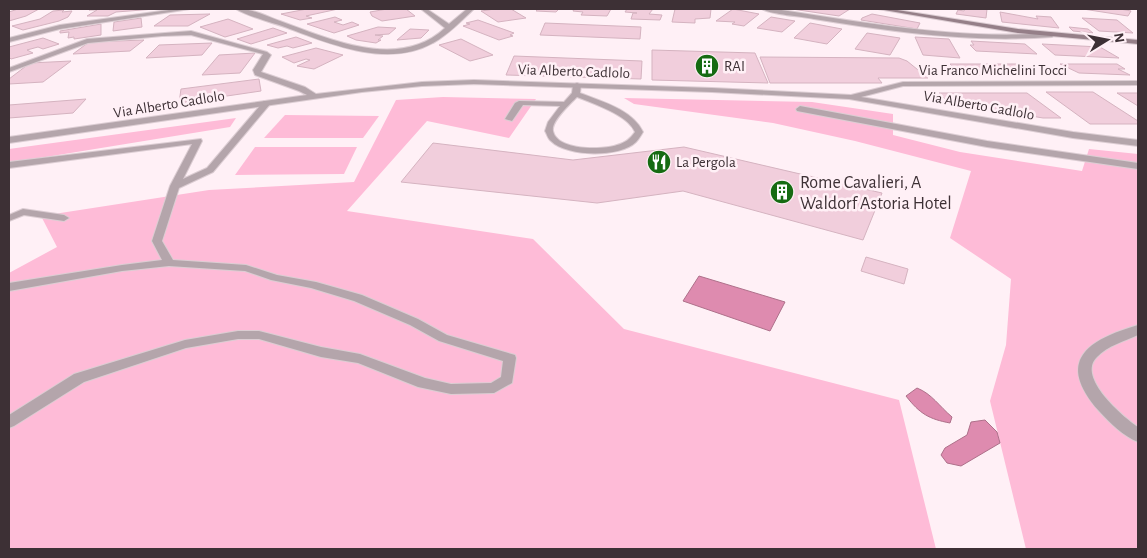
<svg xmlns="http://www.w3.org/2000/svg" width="1147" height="558" font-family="'Alegreya Sans',sans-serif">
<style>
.green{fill:#febbd7}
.water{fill:#de8baf;stroke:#ae708a}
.building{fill:#f1cedc;stroke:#d5b3c0}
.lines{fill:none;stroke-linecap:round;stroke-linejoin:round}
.service-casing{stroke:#dccdd3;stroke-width:2}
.minor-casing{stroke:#dccdd3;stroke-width:2}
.secondary-casing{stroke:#dccdd3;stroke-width:2}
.service{fill:#b4a5ab;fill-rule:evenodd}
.minor{fill:#b4a5ab;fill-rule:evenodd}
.secondary{fill:#957f88;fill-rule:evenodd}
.labels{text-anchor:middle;stroke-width:5;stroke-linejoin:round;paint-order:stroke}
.far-poi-label{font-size:15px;fill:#3d3035;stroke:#fff0f6;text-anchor:start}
.far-street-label{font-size:15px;fill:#3d3035;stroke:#fff0f6}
.poi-label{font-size:18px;fill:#3d3035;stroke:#fff0f6;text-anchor:start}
</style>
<rect width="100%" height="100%" fill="#fff0f6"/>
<g class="green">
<polygon points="443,97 536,99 509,138 427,121 347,211 533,239 624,329 899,400 936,549 9,549 9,273 57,247 41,216 209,190 354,182 396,100"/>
<polygon points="624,98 812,102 893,114 893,135 960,152 1082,171 1089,149 1138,154 1138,549 1026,549 990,401 1006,345 1011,279 950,238 971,171 855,141 773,123 634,104"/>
<polygon points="285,115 379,116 363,138 264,138"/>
<polygon points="236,118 230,127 9,163 9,149"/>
<polygon points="255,147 357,147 344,174 235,175"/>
</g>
<g class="water">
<polygon points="699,276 785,302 770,331 683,301"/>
<path d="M917,388c15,6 22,18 35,29l-2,6c-21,-4 -30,-9 -44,-27z"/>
<polygon points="985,420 997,432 1000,443 961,466 947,463 941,455 945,448 967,435 971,422"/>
</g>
<g class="building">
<polygon points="18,9 39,9 26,16 9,21 9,12"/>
<polygon points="92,9 155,9 116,12 108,16 87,16 97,10 89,10"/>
<polygon points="307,9 338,9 306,16 312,18 300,20 281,14"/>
<polygon points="387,9 406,9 415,16 382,21 372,16 370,12"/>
<polygon points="495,9 511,9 526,18 498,22 481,11"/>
<polygon points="538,9 559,9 556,12 536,11"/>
<polygon points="574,9 611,9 607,16 581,15 583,12 573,11"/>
<polygon points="627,9 653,9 649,14 662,15 660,20 631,19 633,13 637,13 625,12"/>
<polygon points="675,9 711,9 710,18 695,19 695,23 672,22"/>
<polygon points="733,9 759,14 744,26 732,24 735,22 716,21"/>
<polygon points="792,9 850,9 839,16"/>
<polygon points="965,9 987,9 986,18 956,14 958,10 964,11"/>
<polygon points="1083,9 1120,9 1131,11 1128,16"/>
<polygon points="64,10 62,12 72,11 68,17 59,21 23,30 12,26 40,19 53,11"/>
<polygon points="1000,12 1038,19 1036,16 1051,17 1059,28 1002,22"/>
<polygon points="210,14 188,26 154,26 170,15"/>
<polygon points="872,14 920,23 917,29 861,20 862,18"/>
<polygon points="335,17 342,20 334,22 343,25 352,22 359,25 334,33 307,24"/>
<polygon points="771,17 795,21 782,32 757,28"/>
<polygon points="141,18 142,27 113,31 114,22"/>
<polygon points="1082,18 1117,20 1133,33 1099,31"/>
<polygon points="228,19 253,29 225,37 200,27"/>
<polygon points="478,20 514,33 510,35 513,36 499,40 463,26 470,24 466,23"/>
<polygon points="545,23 641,27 640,39 540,35"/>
<polygon points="810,23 842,29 827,44 794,38"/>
<polygon points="101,24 101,35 74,39 74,37 68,38 69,32 60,33 60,31"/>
<polygon points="378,27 396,28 389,34 375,35 383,36 378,40 381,40 376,43 356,40 347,36"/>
<polygon points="1069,27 1088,29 1093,33 1073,31"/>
<polygon points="273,28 287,33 251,44 237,39"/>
<polygon points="410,29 429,30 421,38 397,40"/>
<polygon points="867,33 900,38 890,55 855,49"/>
<polygon points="296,37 312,43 293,48 287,46 278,48 267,45"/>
<polygon points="915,37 949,39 960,58 923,55"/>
<polygon points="43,38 59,44 43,49 38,47 27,50 33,53 11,59 9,57 9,47"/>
<polygon points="461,39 493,55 470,61 439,45"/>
<polygon points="144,40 130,51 73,54 89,42"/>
<polygon points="971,41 1025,44 1037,54 976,51 970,45 974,45"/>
<polygon points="212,43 202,55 146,58 159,45"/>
<polygon points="1042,44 1100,47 1119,58 1055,55"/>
<polygon points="316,48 343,55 314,69 297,66 310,60 306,59 294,63 282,57"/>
<polygon points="652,50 755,53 768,83 652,80"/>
<polygon points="255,53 240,73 202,75 219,55"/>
<polygon points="514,56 642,61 641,79 506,75"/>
<polygon points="760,57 899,58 907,61 928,78 878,78 882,83 770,83"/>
<polygon points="71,61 43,82 9,84 9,79 30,63"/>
<polygon points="950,64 1019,64 1028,69 1022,69 1031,75 973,75 963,68 955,69"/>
<polygon points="1060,64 1117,64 1125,69 1118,69 1130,75 1079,73"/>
<polygon points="259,79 261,91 179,103 181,89"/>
<polygon points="1046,92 1093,92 1138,121 1138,124 1090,124"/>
<polygon points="939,93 1027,93 1061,118 1043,118 948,102"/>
<polygon points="1117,93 1138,93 1138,106"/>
<polygon points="86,99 73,113 9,118 9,105"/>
<polygon points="433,143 573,160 684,147 882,193 863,240 683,191 597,203 401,182"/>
<polygon points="866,257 908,269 904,284 861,271"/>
</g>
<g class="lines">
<g class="service-casing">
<g id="service">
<path d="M577,83l4,2 -1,8c21,8 53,17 63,39 -2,3 -4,7 -7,10 -16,16 -69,15 -85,-1 -3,-2 -4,-7 -6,-10l3,-9 12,-16 -37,-1 -11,16 -7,-2 10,-16 4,-2 45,1 8,-9 1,-8zM577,97c17,7 51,18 58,35 -5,7 -10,11 -18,13 -14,5 -60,6 -64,-14 -2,-10 17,-27 24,-34z"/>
<polygon points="264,101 271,103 213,172 179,188 162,241 173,260 246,265 277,275 316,282 362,295 418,319 447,335 515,355 516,358 512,383 494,393 451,394 418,387 358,363 321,357 259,339 238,339 186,348 84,382 14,426 9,428 9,415 74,374 185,340 238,331 259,331 321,347 360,354 425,378 451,384 491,383 501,377 503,361 439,341 410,325 354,301 311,288 271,280 245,271 169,266 122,271 9,291 9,283 122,265 162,260 152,241 170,186 192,144 9,168 9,162 201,139 202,141 183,179 207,168"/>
<polygon points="23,209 64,215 69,218 64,221 24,215 9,221 9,215"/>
</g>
</g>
<g class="minor-casing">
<g id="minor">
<polygon points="176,9 190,9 60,29 9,42 9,38 60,25"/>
<path d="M236,9c15,-1 30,7 44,12 50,18 119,50 165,7l-24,-19h6l22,15 18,-15h7c-12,11 -26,26 -41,34 -44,25 -101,2 -143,-14 -15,-6 -42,-12 -54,-20z"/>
<path d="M762,9h13c93,14 182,31 277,24l3,2 -3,2c-81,6 -158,-5 -238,-18 -14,-3 -41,-4 -52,-10z"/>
<polygon points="191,31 267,52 271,55 261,72 305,87 316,94 422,82 474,80 712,88 851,95 903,82 1138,81 1138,85 903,86 861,97 1073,132 1138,140 1138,146 1073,138 849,99 712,92 474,84 422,86 362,92 9,143 9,137 307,95 299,91 255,75 253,70 263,54 191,35 162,36 88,43 9,72 9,68 87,39"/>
<polygon points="800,106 987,141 1138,163 1138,169 987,147 797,111 796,109"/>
<path d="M1138,325v10c-13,6 -31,11 -41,22 -21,20 26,60 41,70v15c-15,-6 -28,-19 -39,-31 -44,-50 -12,-71 39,-86z"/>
</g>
</g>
<g class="secondary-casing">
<polygon id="secondary" points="878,9 891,9 1018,29 1138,40 1138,44 1018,33"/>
</g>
<use href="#service" class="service"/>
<use href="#minor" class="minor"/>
<use href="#secondary" class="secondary"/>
</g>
<defs>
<g id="building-disc" transform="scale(1.25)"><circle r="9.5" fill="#166b12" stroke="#fff0f6"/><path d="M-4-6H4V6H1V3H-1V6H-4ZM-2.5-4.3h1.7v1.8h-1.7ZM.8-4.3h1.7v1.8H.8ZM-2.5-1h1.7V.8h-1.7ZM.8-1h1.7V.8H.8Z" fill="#fff"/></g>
<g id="restaurant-disc" transform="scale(1.25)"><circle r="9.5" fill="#166b12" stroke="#fff0f6"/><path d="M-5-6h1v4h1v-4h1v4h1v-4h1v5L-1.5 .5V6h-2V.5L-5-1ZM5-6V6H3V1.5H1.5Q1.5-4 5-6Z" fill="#fff"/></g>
</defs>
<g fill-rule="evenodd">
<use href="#building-disc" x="707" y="66"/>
<use href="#restaurant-disc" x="659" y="162"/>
<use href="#building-disc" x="782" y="192"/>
</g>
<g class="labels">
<g class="far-poi-label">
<text x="724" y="71">RAI</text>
<text x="676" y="167">La Pergola</text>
</g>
<g class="far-street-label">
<text x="993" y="75">Via Franco Michelini Tocci</text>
<text transform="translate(574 71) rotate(2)" y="5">Via Alberto Cadlolo</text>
<text transform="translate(169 104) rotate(-9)" y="5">Via Alberto Cadlolo</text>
<text transform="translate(979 105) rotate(10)" y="5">Via Alberto Cadlolo</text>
</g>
<g class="poi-label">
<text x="800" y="188">Rome Cavalieri, A<tspan x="800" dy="21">Waldorf Astoria Hotel</tspan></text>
</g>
</g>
<rect width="1147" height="558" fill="none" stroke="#3d3035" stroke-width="20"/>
<g transform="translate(1107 40) rotate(80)" stroke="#fff0f6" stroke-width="4" paint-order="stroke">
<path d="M0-4L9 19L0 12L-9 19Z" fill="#3d3035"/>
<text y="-8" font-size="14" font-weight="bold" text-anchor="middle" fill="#3d3035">N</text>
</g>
</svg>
